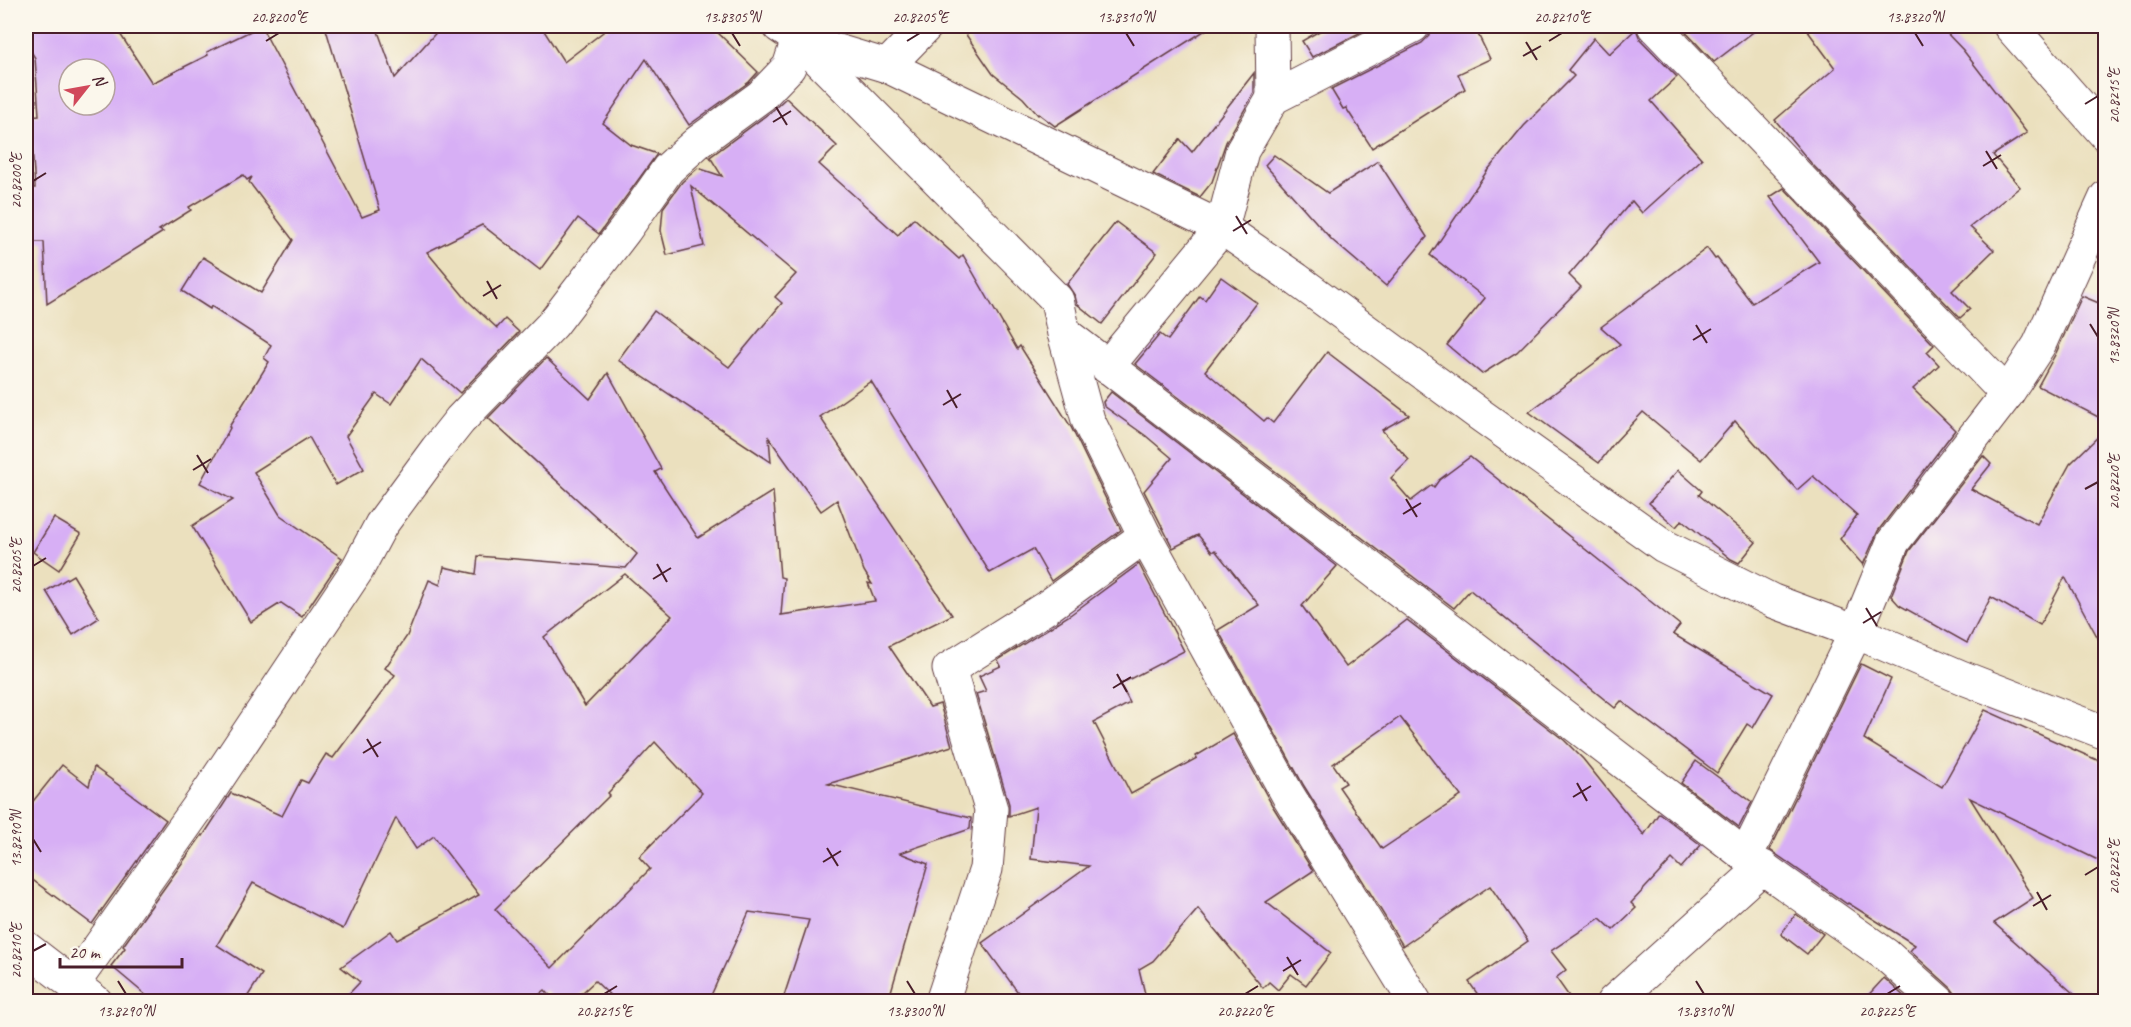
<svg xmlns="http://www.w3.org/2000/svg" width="2131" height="1027" font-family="Caveat,sans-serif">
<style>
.building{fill:#d7aff5;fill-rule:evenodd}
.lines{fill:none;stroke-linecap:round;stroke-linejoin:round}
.street-casing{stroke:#623c41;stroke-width:35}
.street{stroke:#fff;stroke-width:33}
.ticks{fill:none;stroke:#4a1f2b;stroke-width:2}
.neatline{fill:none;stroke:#4a1f2b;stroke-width:2}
.ticks-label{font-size:15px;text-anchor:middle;fill:#4a1f2b}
</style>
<rect width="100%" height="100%" fill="#fbf7ec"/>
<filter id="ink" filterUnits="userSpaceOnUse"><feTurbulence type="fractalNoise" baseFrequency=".0167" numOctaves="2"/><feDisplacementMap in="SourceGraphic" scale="12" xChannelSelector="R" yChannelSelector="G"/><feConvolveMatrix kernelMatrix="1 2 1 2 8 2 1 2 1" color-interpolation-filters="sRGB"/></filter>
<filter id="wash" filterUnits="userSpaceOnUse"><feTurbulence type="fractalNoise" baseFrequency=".008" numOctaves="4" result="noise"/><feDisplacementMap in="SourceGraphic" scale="24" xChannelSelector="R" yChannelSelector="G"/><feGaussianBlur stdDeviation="1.35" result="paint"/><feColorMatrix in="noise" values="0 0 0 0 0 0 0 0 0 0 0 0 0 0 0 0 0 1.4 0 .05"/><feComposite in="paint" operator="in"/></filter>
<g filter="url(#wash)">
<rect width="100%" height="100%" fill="#ebe0be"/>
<g id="blocks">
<g class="building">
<path d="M26,26h89l37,57 56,-28 -1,-3 54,-26 101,191 18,-7 -55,-184h51l19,52 47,-52h99l23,36 47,-36h100l47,46 -9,10 -60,43 -43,-66 -43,64 28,22 26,9 -58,80 -21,-16 -38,52 -58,-45 -55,27 40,48 30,28 8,-9 14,13 -59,61 -39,-34 -30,45 -15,-10 -30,42 18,33 -28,16 -27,-48 -55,35 26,43 62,43 -40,59 -21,-14 -30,19 -59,-96 41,-26 -33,-17 30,-55 -1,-1 40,-65 -5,-4 7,-13 -60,-39 -1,3 -28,-18 21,-34 58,36 32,-53 -44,-58 3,-5 -5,3 -4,-5 -54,32 2,3 -32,20 4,2 -116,72 -3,-62h-18v-54h9l-5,-72 9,-1 -4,-57 -9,-15zM69,69h36v36h-36z"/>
<polygon points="960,26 1212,26 1055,126 1039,114 1038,115 1023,98 993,74"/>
<polygon points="1328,26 1373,26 1312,57 1302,41"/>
<polygon points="1431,26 1474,26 1490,59 1458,74 1465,89 1372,148 1346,108 1343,109 1331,89 1422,43 1429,36"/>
<polygon points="1680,26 1761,26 1714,62"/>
<polygon points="1804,26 1940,26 1963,50 2027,133 1993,155 2020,187 1970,227 1994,250 1952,291 1970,309 1960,318 1811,163 1775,120 1835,68"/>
<polygon points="1636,29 1640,39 1677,77 1651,101 1702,159 1642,213 1632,201 1569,275 1581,287 1517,352 1482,374 1447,345 1485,298 1430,255 1487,171 1524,126 1574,76 1568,70 1594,38 1609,54"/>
<polygon points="1254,73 1254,93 1226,142 1212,182 1200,197 1153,174 1180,139 1192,152"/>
<path d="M786,98l51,48 -18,18 79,71 16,-17 45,41 4,-4 54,94 3,-3 51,81 50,103 -70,51 -18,-32 -43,24 -119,-192 -51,36 132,198 -63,31 41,61 10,-3 12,42 -124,38 143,34 -1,11 -70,24 28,11 -40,138h-106l27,-82 -60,-8 -41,90h-91l-22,-21 -23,21h-16l-11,-12 -15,12h-189l19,-20 -19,-15 50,-36 6,9 82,-45 -45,-59 -18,13 -20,-31 -53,111 -90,-46 -36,62 45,29 -18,28h-90l-43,-36 14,-18 -2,-2 79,-111 1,1 28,-43 51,23 19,-36 7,3 18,-29 7,4 62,-83 -10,-7 22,-32 22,-56 11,5 4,-18 32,7 2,-18 148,12 11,-14 -149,-136 58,-60 44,41 18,-26 53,96 -6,3 43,66 75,-47 7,86 4,1 -3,37 94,-14 -7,-18 4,1 -8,-13 -27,-71 -16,11 -52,-73 2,24 -153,-102 36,-49 75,56 53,-64 -7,-6 21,-23 -105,-88 13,60 -37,9 -6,-24 2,-23 19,-26 16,-14 24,8 -12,-19 62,-46zM625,574l47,42 -87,90 -41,-69zM655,742l47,51 -63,64 11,12 -98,99 -57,-59 115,-114 -2,-2z"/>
<polygon points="1274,155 1328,193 1378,161 1427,237 1386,286 1332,240 1265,165"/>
<polygon points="1784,188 1934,345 1927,352 1939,365 1913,389 1955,430 1878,531 1863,565 1840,539 1857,515 1813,476 1797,490 1735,421 1701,460 1643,412 1614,443 1599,463 1529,412 1620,344 1601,327 1707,248 1715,259 1717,258 1752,303 1819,262 1770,197"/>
<polygon points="1116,222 1157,253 1102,324 1077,304 1075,296 1067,284"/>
<polygon points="1221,277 1257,303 1205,371 1264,421 1267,418 1273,423 1327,352 1409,415 1382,430 1409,460 1391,478 1411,501 1432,485 1434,487 1439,480 1470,457 1680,625 1673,634 1773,694 1753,728 1747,724 1717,773 1621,701 1615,708 1470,590 1454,608 1135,364 1160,334 1168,340 1200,296 1205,300"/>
<polygon points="2082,296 2106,306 2106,421 2038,386 2056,353"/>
<path d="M1111,392l226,174 -35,40 44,61 61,-47 157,120 19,19 61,76 15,-22 42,32 -20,23 -9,-9 -41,44 5,5 -23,22 -13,-12 -49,33 15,19 -10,8 17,24h-90l-14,-20 59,-41 -38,-55 -87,60 -99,-160 -86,-156 41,-25 -44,-55 -3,2 -14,-17 -25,13 -29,-57 28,-33 -26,-22 -42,-30 -1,-4zM1400,717l61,79 -79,53 -43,-62 7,-4 -13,-19z"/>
<polygon points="2106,429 2106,653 2065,577 2040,625 1991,597 1967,643 1899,605 1891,596 1909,551 1983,456 1991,464 1971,489 2037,524 2070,464"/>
<polygon points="1678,470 1702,491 1699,495 1756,542 1739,563 1731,559 1682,520 1676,527 1649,503"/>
<polygon points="54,518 81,534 59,570 33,552"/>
<polygon points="1139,564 1184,651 1120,684 1130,703 1094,722 1131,794 1197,758 1196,756 1233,734 1272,805 1313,871 1266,902 1331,953 1306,985 1291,974 1278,990 1269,982 1263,988 1198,909 1153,961 1139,969 1147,1002 1025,1002 982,943 1089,866 1031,859 1036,807 1009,816 1009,804 976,694 986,691 979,676 1001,666 998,660 1070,615"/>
<polygon points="73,575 99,618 73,635 46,591"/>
<polygon points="1861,664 1891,679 1864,739 1942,787 1985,710 2106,764 2106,864 1970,798 2033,898 1994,923 2083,1002 1957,1002 1957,996 1951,988 1910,951 1915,945 1848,903 1847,904 1770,850"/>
<polygon points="1696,761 1752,802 1739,827 1681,783"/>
<polygon points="62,765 89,786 94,767 166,820 92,924 26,875 26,810"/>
<polygon points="1796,914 1823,934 1807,954 1781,934"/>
<polygon points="1884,978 1910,1002 1862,1002"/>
</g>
</g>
</g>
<g filter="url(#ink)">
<use href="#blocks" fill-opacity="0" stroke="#623c41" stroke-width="1.5"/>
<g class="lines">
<g class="street-casing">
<g id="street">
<polyline points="779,26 798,39 1057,300 1064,333 1746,856 1886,955 1939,1002"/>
<polyline points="1272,26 1273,98"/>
<polyline points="1654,26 2007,394"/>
<polyline points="2010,26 2106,135"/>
<polyline points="801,40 887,66 1222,228 1296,279 1479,414 1664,546 1773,601 1856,632 1961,677 2106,733"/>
<polyline points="887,66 926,26"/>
<polyline points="1064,333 1088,420 1145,536 1288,795 1415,1002"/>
<polyline points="1107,367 1222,228 1242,151 1273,98 1413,26"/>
<polyline points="1746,856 1856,632 1893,542 2007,394 2039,345 2106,197"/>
<polyline points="26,948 96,1002"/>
<polyline points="73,984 204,799 357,570 381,525 437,449 460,420 553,324 625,230 668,169 698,142 761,96 789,67 798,39 791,26"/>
<polyline points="942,1002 986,869 991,809 949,669 1047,607 1145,536"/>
<polyline points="1613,1002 1763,867"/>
</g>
</g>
<use href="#street" class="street"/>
</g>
</g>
<path class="ticks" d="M732,33l8,13M1126,33l8,13M1915,33l8,13M266,41l13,-8M907,41l13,-8M1549,41l13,-8M1526,42l11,18M1523,56l18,-10M2085,104l13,-8M776,107l11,18M773,122l18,-11M1986,151l11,18M1983,166l18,-11M33,181l13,-8M1236,216l11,18M1233,231l18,-11M487,281l10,18M483,296l18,-11M2090,324l8,13M1696,325l11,18M1693,340l18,-11M947,390l10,18M943,405l18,-11M197,455l11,18M193,470l18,-11M2085,489l13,-7M1406,499l11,18M1403,514l18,-11M657,564l10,18M33,566l13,-8M653,579l18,-11M1866,608l11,18M1863,623l18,-11M1117,674l10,18M1113,688l18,-11M367,739l11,18M363,753l18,-11M1577,783l10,18M1573,797l18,-11M33,839l8,13M827,848l11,18M823,862l18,-11M2085,875l13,-8M2037,892l10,18M2033,906l18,-11M33,951l13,-7M1287,957l11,18M1283,971l18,-11M118,981l8,13M907,981l8,13M1696,981l8,13M604,994l13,-8M1245,994l13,-8M1887,994l13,-8"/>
<rect width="2131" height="1027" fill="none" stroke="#fbf7ec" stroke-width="66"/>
<g transform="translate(87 87) rotate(59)"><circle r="28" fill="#fbf7ec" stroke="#b4a19f" stroke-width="1.5"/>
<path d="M0-4.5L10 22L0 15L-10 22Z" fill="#d1495b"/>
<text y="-9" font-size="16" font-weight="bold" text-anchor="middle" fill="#4a1f2b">N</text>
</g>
<path d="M60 958v9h122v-9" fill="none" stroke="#4a1f2b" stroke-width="3"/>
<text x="69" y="958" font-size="18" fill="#4a1f2b" stroke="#fbf7ec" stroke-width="4.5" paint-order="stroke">20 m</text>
<rect x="33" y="33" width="2065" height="961" class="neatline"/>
<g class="ticks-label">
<text x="279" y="22">20.8200°E</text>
<text x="732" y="22">13.8305°N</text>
<text x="920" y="22">20.8205°E</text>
<text x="1126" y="22">13.8310°N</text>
<text x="1562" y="22">20.8210°E</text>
<text x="1915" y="22">13.8320°N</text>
<text transform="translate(2114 96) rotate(-90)" y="5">20.8215°E</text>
<text transform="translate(16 181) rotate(-90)" y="5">20.8200°E</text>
<text transform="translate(2114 337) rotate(-90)" y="5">13.8320°N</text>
<text transform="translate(2114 482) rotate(-90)" y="5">20.8220°E</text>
<text transform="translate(16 566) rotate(-90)" y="5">20.8205°E</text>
<text transform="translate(16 839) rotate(-90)" y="5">13.8290°N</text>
<text transform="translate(2114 867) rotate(-90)" y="5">20.8225°E</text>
<text transform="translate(16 951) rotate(-90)" y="5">20.8210°E</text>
<text x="126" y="1016">13.8290°N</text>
<text x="604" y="1016">20.8215°E</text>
<text x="915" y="1016">13.8300°N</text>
<text x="1245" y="1016">20.8220°E</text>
<text x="1704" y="1016">13.8310°N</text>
<text x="1887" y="1016">20.8225°E</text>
</g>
</svg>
